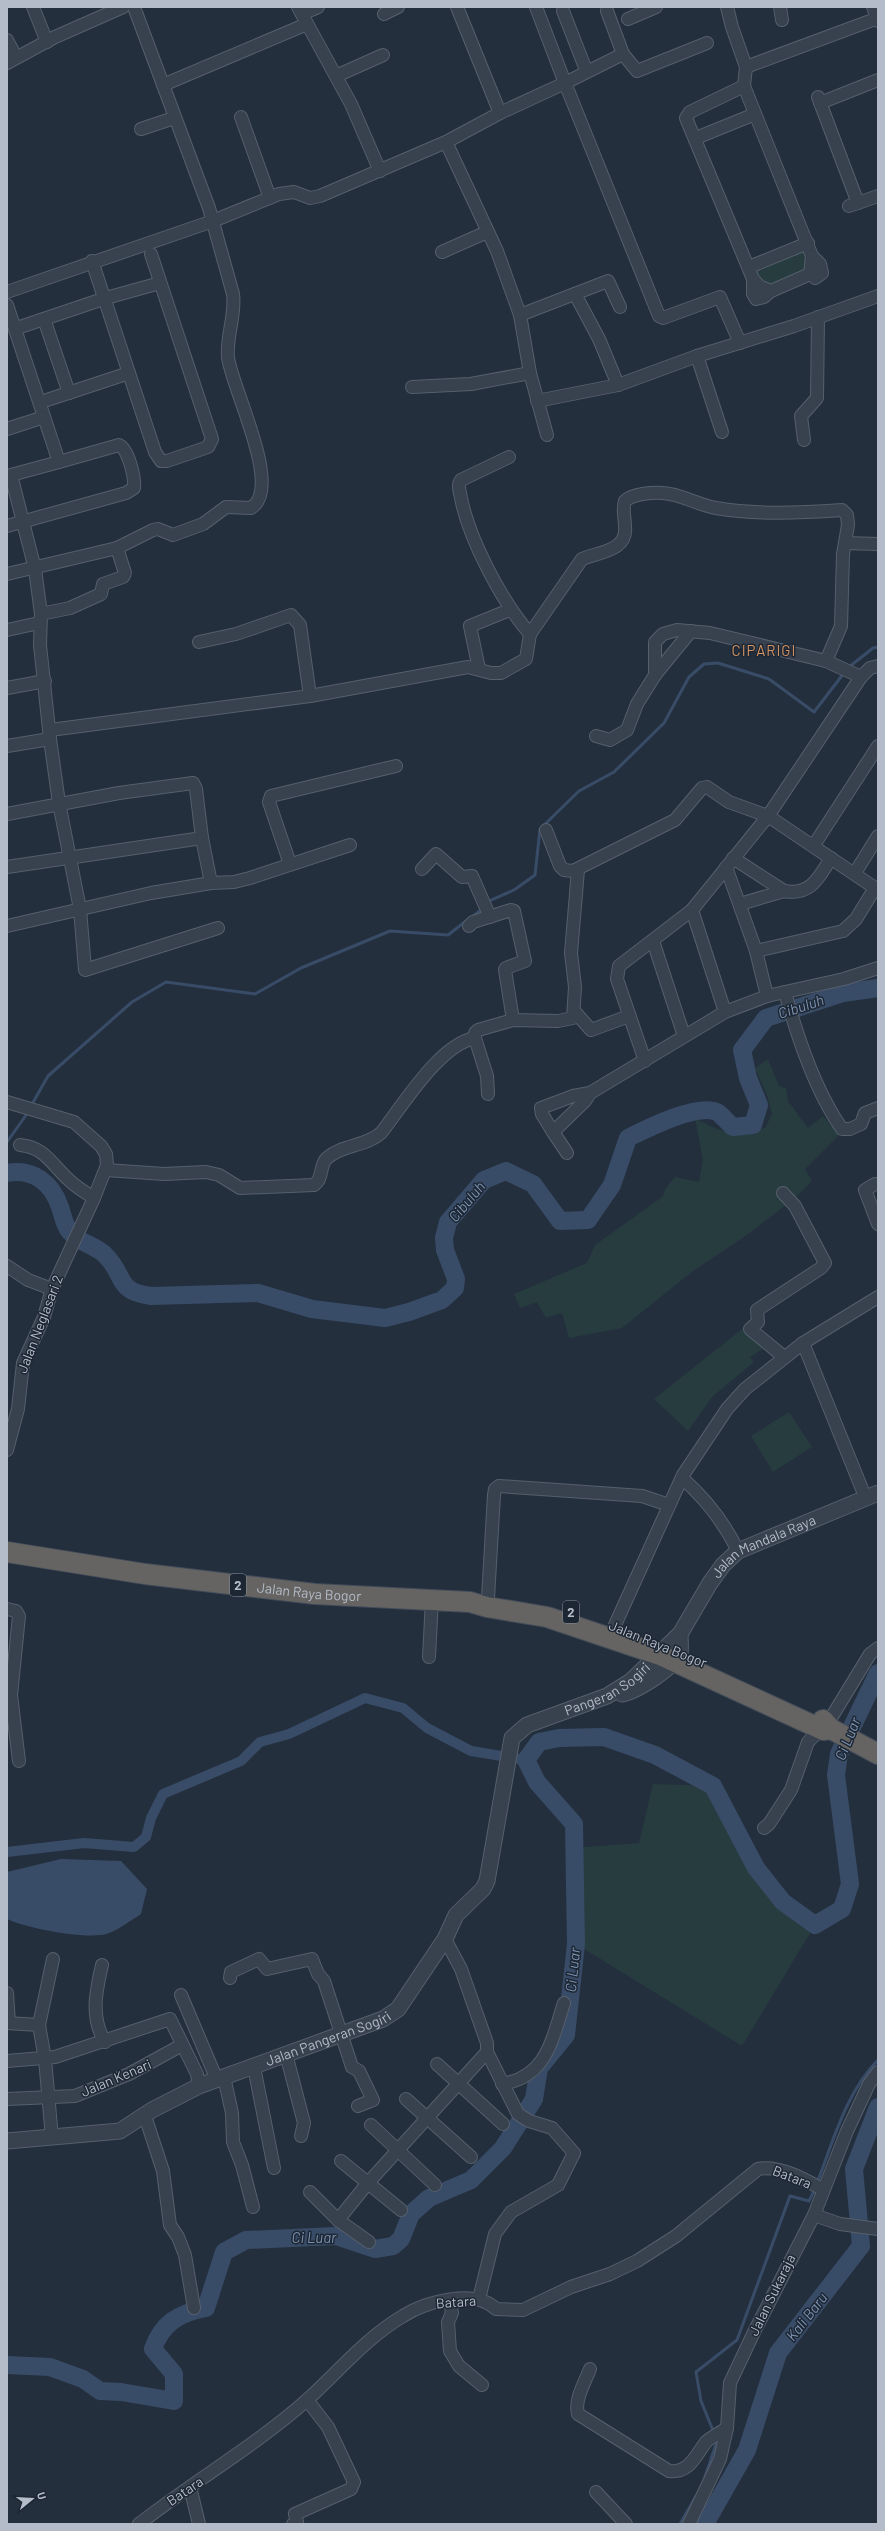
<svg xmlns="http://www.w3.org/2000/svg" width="885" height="2531" font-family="Barlow,sans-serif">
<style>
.green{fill:#263c3f}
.water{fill:#394c67}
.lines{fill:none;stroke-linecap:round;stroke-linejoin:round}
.stream{stroke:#394c67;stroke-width:3}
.canal{stroke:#394c67;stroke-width:10}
.river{stroke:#394c67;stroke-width:18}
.minor-casing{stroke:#565f6c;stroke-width:14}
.tertiary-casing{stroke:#565f6c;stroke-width:17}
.trunk-casing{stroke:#434c59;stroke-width:22}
.minor{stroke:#38414e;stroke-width:12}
.tertiary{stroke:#38414e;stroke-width:15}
.trunk{stroke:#656462;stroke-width:20}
.labels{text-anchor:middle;stroke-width:3;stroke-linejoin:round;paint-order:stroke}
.shield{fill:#1d2633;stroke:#878f9c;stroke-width:1}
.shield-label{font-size:13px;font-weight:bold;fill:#b4bcc9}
.street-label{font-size:14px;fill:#b4bcc9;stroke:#1d2633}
.neighbourhood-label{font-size:15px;letter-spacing:1px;fill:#d59563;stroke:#1d2633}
.water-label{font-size:15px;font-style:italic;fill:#7c92b1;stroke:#1d2633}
</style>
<rect width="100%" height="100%" fill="#242f3e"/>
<g class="green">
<polygon points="803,249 812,259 809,269 770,285 757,279 755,268"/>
<path d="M768,1059l11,27 7,2 2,13 20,27 15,-12 16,19 -34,34 7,12 -18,18 -50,38 -51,34 -71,57 -53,10 -7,-25 -16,5 -9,-16 -17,6 -6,-14 73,-31 8,-18 67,-48 4,-9 9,-11 24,5 4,-22 -8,-42c29,16 37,18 70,10l7,-14 -5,-19 -12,-27z"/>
<polygon points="746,1326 763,1349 750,1357 754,1362 712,1397 688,1431 654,1399"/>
<polygon points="789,1412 812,1447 773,1472 751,1436"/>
<polygon points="653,1784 713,1786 744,1848 815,1925 742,2046 576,1944 572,1848 639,1843"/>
</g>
<path class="water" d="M61,1859l60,2 26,28 -6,25c-10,6 -21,15 -32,19 -19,8 -83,-5 -102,-14v-47z"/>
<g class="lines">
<g class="stream">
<polyline points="849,667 873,648 878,647"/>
<polyline points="489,901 514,890 535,875 540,829 579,791 614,772 664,723 689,677 704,664 718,663 769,679 814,712 844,673"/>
<polyline points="471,918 482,909"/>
<polyline points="31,1106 48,1076 132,1002 166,982 255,994 301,968 390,931 448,935 466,921"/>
<polyline points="7,1142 29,1111"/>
<path d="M817,2183c16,-41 29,-91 61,-123"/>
<polyline points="714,2433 701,2401 696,2372 737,2340 790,2196 809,2201 815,2189"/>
<polyline points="705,2477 717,2441 716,2438"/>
<polyline points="680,2524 696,2496"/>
</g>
<polyline class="canal" points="7,1852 84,1843 134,1847 146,1837 151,1818 163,1794 241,1761 260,1742 289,1734 365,1698 403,1708 427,1728 471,1751 526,1760"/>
<g class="river">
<path d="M7,1173c26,-5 45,10 53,34 3,9 4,18 10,25 10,12 26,13 36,24 20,20 9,35 45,40l107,-3 54,16 73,9 24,-6 33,-12 13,-12 1,-9 -11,-29 -1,-12 4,-16 36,-42 22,-9 27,13 27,37 28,-1 24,-35 16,-47c18,-9 69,-35 89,-26 5,3 11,11 16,15l20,-2 6,-20 -11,-27 -6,-28 24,-32 77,-25 35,-5"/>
<path d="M7,2365l43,2 33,12 17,12 21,1 53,9v-27l-21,-25c9,-26 26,-36 53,-41l18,-56 22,-12 90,-4 39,13 18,-3 8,-7 10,-25 18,-16 42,-18 32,-32 31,-49 5,-31 27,-33 10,-91 -2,-120 -37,-42 -11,-22 13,-18 20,-4 45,-1 51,18 58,31 43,82 27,34 32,23 27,-16 8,-25 -14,-109 3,-21 39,-81"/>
<polyline points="705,2524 747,2450 778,2353 861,2246 854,2169 878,2107"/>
</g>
<g class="minor-casing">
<g id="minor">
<polyline points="33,7 47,42"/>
<polyline points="298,7 351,104 380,171"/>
<polyline points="457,7 500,113"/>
<polyline points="536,7 565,83 623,54 607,11"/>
<polyline points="727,7 732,27 746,67 744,86 812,256 810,274 771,291 759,286 753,279 686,118 690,112 744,86"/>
<polyline points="780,7 782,20"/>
<polyline points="873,7 878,21"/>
<polyline points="563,11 586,70"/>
<polyline points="302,14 318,7"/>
<polyline points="384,14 398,7"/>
<polyline points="628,19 656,7"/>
<polyline points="7,40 16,57"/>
<polyline points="623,54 637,71 707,43"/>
<polyline points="7,63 55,37 123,7"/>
<polyline points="746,67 878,18"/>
<polyline points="336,76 383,55"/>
<polyline points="163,85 307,24"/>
<polyline points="818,97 858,203"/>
<polyline points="820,103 878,80"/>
<polyline points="241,117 270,198"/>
<polyline points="141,129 174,118"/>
<polyline points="696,138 755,114"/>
<polyline points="446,142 497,251 520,315 530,373 547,435"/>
<polyline points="849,206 878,196"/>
<polyline points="442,252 487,232"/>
<polyline points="92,261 155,452 161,461 167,461 208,447 212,439 151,254"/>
<polyline points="749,267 808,243"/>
<polyline points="811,273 815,278 822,273 820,264 812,256"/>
<polyline points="753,279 753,294 756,299 764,297 771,291"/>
<polyline points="7,292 213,221 279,194 294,192 310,198 320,196 446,142 500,113 565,83 659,316 663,318 720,297 740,343"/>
<polyline points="575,294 599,339 618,385"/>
<polyline points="7,305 59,462 11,475 35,569 41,614 40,645 50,739 59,803 80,909 85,970 218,928"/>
<polyline points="520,315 608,281 620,307"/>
<polyline points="44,319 69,393"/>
<polyline points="20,327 106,298 160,283"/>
<polyline points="697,356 722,432"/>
<polyline points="412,387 471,384 530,373"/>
<polyline points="47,400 129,373"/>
<polyline points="537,401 618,385 697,356 794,326 878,296"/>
<polyline points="7,429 44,417"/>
<polyline points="804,440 801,416 817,398 818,317"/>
<path d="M509,457l-48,23c-4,5 -1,12 0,18 8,41 41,104 69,136"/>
<path d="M7,526l119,-33 8,-5c1,-10 -5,-38 -15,-43l-60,17"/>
<polyline points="845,543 878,544"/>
<path d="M7,574l110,-26 36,-18 5,-1 15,6 30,-11 23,-17 25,1c33,-20 -20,-121 -23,-151 -2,-21 8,-42 5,-63l-24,-86 -75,-201"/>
<polyline points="41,614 70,608 101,594 103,584 123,577 125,573 117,548"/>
<polyline points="7,630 39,623"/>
<polyline points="199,642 236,634 291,615 300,625 310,696"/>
<polyline points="878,666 870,668 861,677 768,816 878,890"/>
<polyline points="479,669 470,626 507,611"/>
<polyline points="655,675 691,631"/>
<polyline points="7,688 45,681"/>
<path d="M50,730l260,-34 158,-29 23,6h10l25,-14 4,-25 52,-75c15,-7 46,-7 43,-33 0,-8 -3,-17 0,-25 7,-7 27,-9 38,-8 18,1 35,12 53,15 41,7 84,5 126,2l5,5 1,10 -5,29 -2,72 -15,35"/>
<polyline points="596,736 610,740 627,730 637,704 655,675 655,642 663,634 677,630 710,633 826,661 861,677"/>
<polyline points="7,746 50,739"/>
<polyline points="7,814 119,793 193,783 196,789 202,838 7,867"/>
<polyline points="546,830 560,866 564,870 573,871 675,820 702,788 707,787 729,802 768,816 692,910 619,966 617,979 645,1061"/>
<polyline points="202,838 211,883 234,882 250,878 350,845"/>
<polyline points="814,845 878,746"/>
<path d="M733,858l51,33c27,5 35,-14 47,-33"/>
<polyline points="290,864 269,802 271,796 396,766"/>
<polyline points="726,867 756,951 843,931 856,919 875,888"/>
<polyline points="422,869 436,854 462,877 472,876 490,917"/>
<polyline points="855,873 878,836"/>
<polyline points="740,904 784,891"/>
<polyline points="7,926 151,893 211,883"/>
<polyline points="469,926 473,922 511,910 514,911 525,961 506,968 505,970 513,1020"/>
<polyline points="653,941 684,1036"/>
<polyline points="756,951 767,996"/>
<path d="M785,992c12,44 31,100 57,137h8l11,-5 4,-11 13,-5"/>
<polyline points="575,1012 591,1030 629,1016"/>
<polyline points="725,1012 767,996 844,979 878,968"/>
<polyline points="590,1093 573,1096 541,1108 542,1114 553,1132 585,1101 590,1093 725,1012 692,910"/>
<polyline points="488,1094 487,1076 475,1038 475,1033 478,1030 513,1020 558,1021 573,1018 575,987 571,953 578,870"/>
<polyline points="7,1102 74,1122 101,1146 106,1154 107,1165 94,1198 52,1289 44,1317 23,1363 18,1409 7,1450"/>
<polyline points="553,1132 567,1153"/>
<path d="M20,1145c25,2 32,20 49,35 7,7 17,13 25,18"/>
<path d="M106,1170l58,4 42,-2 13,3 21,13 74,-3c10,-7 5,-20 13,-27 16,-14 38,-11 54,-25 22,-28 59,-89 94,-95"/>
<polyline points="875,1184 865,1190 878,1224"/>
<polyline points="783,1193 795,1206 825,1263 821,1268 757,1310 758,1322 750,1329 784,1357"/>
<polyline points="7,1266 28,1280 52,1289"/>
<polyline points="803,1343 866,1499"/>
<path d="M682,1478c24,21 42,44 56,73"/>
<polyline points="488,1598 494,1495 495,1489 499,1486 642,1496 669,1505"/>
<polyline points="7,1609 16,1611 19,1616 11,1695 19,1761"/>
<polyline points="615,1625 683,1475 727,1409 745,1389 803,1343 878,1297"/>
<polyline points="429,1657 432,1599"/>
<polyline points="764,1828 769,1824 791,1790 808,1742 831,1718 870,1654 878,1648"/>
<polyline points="445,1939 461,1969 487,2043 487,2052 518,2114 529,2121 552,2128 574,2153 558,2185 511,2212 495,2234 479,2299"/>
<path d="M102,1965c-6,26 -12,52 3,77"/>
<polyline points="230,1978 231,1972 259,1959 267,1969 312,1959 318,1974 324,1981 352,2067 359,2071 373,2100 358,2106"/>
<polyline points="7,1993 9,2023"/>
<polyline points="181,1995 217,2080"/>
<polyline points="7,2023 39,2025 45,2059 52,2138"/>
<polyline points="39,2025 53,1959"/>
<polyline points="286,2054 304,2123 301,2136"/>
<polyline points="7,2061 55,2057 170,2019 197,2074 199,2086"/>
<polyline points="437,2064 503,2124"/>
<polyline points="254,2067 274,2168"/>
<polyline points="224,2077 232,2113 233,2142 242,2165 253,2207"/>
<path d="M502,2084c45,-7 50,-45 62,-81"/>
<polyline points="7,2099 75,2096 129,2074 182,2045"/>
<polyline points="406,2099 471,2157"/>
<polyline points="145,2116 163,2171 170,2225 178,2237 185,2255 194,2308"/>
<polyline points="371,2125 435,2185"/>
<polyline points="341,2161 401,2210"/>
<polyline points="310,2192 338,2220 369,2242"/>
<polyline points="814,2215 840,2224 878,2229"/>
<polyline points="338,2220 367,2184 487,2052"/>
<polyline points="450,2300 452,2313 448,2322 450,2351 459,2366 482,2385"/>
<path d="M590,2369c-5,13 -16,31 -12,45l91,57c21,2 26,-15 37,-29 5,-5 14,-9 21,-14"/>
<polyline points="190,2487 199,2524"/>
<polyline points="596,2492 626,2524"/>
<path d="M139,2524c55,-43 116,-78 168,-124 31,-28 60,-63 96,-84 22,-14 72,-28 93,-7l27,1 48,-23 39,-13 27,-13 39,-25 82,-67c21,-4 46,10 64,20"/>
<polyline points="293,2524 297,2522 295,2514 351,2489 354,2482 328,2427 307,2400"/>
<polyline points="689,2524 720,2459 727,2428 730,2383 754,2332 814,2215 847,2131 869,2084 878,2072"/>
</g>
</g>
<g class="tertiary-casing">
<g id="tertiary">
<path d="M622,1694c15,-3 53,-27 58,-41 1,-5 0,-14 0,-19"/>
<path id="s1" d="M7,2141l113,-10 32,-21 47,-24 184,-67 15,-10 47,-70 11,-24 27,-26 4,-8 25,-143 15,-13 80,-29 24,-15 49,-47 30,-51 13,-18 15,-14 140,-58"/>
</g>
</g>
<g class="trunk-casing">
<g id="trunk">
<path id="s2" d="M7,1552l138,22 170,20 155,8 17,5 60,10 113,38 163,75 8,-1"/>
<polyline points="823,1720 831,1729 878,1754"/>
</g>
</g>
<use href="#minor" class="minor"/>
<use href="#tertiary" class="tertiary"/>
<use href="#trunk" class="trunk"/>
</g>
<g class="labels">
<g class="shield">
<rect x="230" y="1574" width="16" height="22" rx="3"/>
<rect x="563" y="1601" width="16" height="22" rx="3"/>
</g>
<g class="shield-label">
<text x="238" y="1590">2</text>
<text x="571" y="1617">2</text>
</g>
<g class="street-label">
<text transform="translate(40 1324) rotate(-69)" y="5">Jalan Neglasari 2</text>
<text dy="5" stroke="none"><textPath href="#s1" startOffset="1048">Jalan Mandala Raya</textPath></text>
<text dy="5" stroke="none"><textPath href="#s2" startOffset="305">Jalan Raya Bogor</textPath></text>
<text transform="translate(658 1644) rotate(22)" y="5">Jalan Raya Bogor</text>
<text dy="5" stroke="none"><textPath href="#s1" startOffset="829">Pangeran Sogiri</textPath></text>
<text dy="5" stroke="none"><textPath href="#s1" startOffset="342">Jalan Pangeran Sogiri</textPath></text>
<text transform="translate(116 2078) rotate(-23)" y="5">Jalan Kenari</text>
<text transform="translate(792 2177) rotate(21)" y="5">Batara</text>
<text transform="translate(772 2295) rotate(-64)" y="5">Jalan Sukaraja</text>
<text transform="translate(456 2302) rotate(-4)" y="5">Batara</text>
<text transform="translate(185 2491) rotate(-34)" y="5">Batara</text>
</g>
<g class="neighbourhood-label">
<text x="764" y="656">CIPARIGI</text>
</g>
<g class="water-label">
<text transform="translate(801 1007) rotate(-18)" y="5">Cibuluh</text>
<text transform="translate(467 1202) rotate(-50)" y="5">Cibuluh</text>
<text transform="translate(848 1739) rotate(-68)" y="5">Ci Luar</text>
<text transform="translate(573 1970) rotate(-84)" y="5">Ci Luar</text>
<text x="314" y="2243">Ci Luar</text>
<text transform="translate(807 2317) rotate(-52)" y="5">Kali Baru</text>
</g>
</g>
<rect width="885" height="2531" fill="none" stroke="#b4bcc9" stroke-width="16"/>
<g transform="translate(32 2499) rotate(72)" stroke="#1d2633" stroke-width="3" paint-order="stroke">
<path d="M0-3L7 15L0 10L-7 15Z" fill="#b4bcc9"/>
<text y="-6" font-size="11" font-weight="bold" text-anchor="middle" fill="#b4bcc9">U</text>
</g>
</svg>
